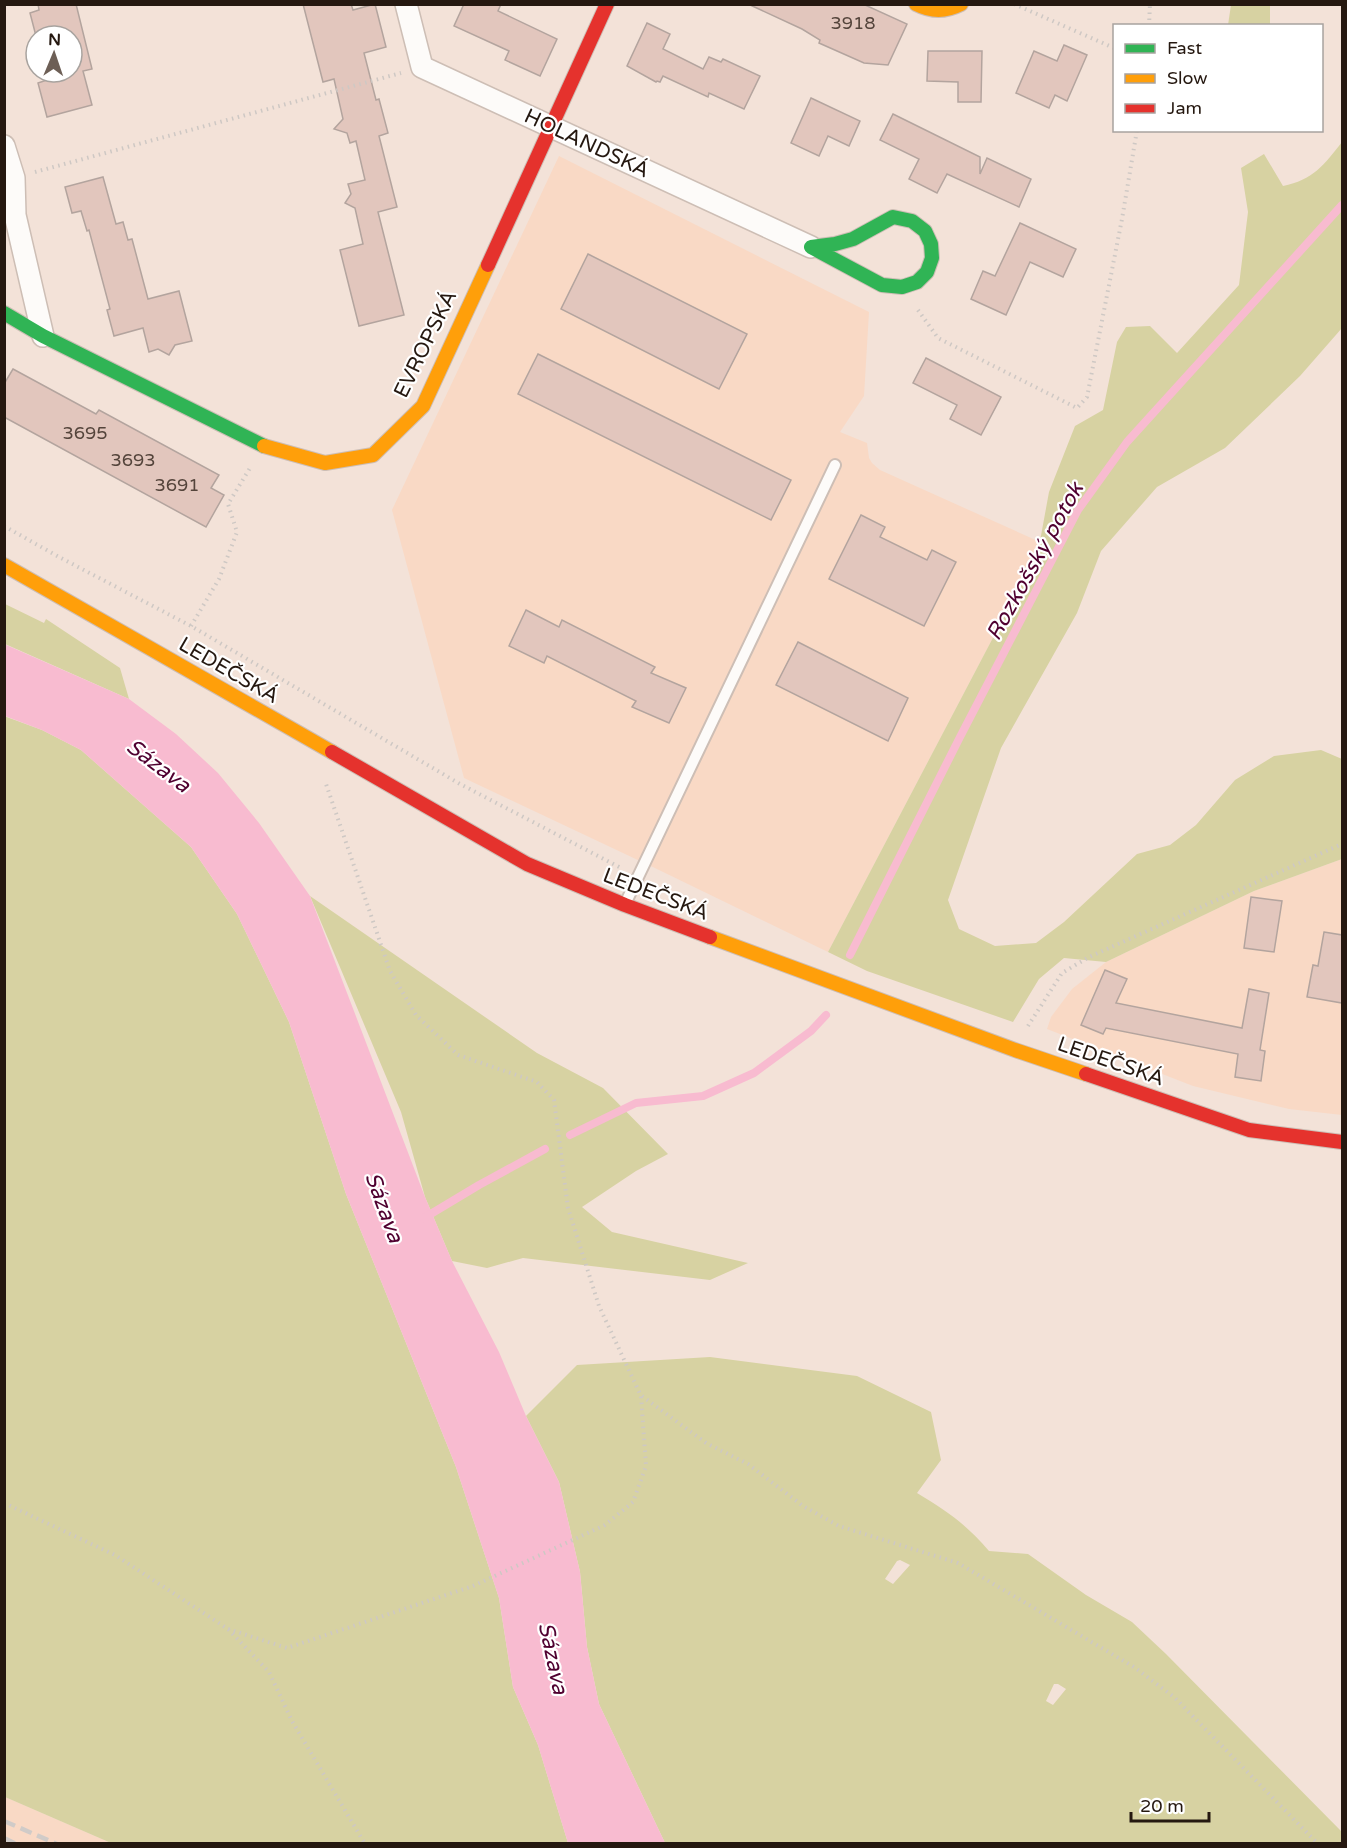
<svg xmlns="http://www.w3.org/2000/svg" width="1347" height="1848" font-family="'Varela Round',sans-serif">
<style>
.built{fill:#f9d9c5}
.green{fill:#d7d2a2;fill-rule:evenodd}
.water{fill:#f8bbd0}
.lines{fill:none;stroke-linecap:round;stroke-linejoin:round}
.stream{stroke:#f8bbd0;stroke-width:8}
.building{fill:#e2c6bd;stroke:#b3a49e;stroke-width:1.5}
.lane-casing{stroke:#cdbeb5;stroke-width:14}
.street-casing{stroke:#cdbeb5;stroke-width:24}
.fast-casing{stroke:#cdbeb5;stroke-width:16}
.slow-casing{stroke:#cdbeb5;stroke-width:16}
.jam-casing{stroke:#cdbeb5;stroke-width:16}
.path{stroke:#cec8c4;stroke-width:4;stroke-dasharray:1.5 4.5;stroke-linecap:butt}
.lane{stroke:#fdfbf9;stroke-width:10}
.street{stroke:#fdfbf9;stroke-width:21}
.fast{stroke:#30b455;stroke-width:14}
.slow{stroke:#ff9f0a;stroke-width:14}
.jam{stroke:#e5322d;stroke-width:14}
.rail{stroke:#d0cbc8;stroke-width:4.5;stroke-dasharray:12 6;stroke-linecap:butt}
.labels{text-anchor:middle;stroke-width:4.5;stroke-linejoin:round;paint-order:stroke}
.number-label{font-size:18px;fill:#54443b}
.street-label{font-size:21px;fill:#251810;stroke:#fff}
.water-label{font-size:22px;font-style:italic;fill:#500030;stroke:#fff}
</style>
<rect width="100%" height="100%" fill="#f3e2d8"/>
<g class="built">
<polygon points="559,156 869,312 864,396 840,432 867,443 869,458 872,463 880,470 1040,542 1038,552 828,952 659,870 464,778 392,510"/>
<polygon points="1342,859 1342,1115 1289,1109 1193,1086 1047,1029 1051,1017 1072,989 1106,962 1254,891"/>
<polygon points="5,1797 111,1843 5,1843"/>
</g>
<g class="green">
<polygon points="1231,5 1270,5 1270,25 1228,25"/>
<path d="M1342,142v186l-42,48 -75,72 -68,39 -56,64 -24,62 -76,135 -53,152 11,29 36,17 41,-3 28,-21 73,-68 33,-9 26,-20 39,-45 39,-24 47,-6 21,9v100l-88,32 -148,71 -42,-4 -25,21 -26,43 -146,-51 -39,-19 210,-400 11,-60 26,-66 28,-16 14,-68 9,-15 24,-1 27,27 62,-68 9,-73 -7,-44 23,-14 19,32c30,-6 41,-21 59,-44z"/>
<polygon points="5,604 44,623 46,619 120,668 129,699 5,644"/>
<polygon points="4,716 42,730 81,750 191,847 237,914 289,1022 346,1194 456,1467 499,1598 513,1687 538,1745 568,1843 111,1843 5,1797"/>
<polygon points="310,896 537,1053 603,1088 668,1154 636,1171 582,1207 612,1232 748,1263 710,1280 523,1258 487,1268 452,1261 425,1197 401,1112"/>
<path d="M710,1357l147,19 74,36 10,48 -24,33c30,18 49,31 72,58l39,3 58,41 46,27 34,32 176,178v11h-677l-66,-139 -12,-57 -7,-75 -21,-90 -33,-66 51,-51zM900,1560l10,5 -17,19 -8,-5 12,-18zM1054,1684h4l8,5 -13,16 -7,-4z"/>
</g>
<polygon class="water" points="4,644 129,699 176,734 218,773 259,823 310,896 425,1197 452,1261 499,1352 526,1416 559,1482 580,1572 587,1647 599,1704 665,1843 568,1843 538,1745 513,1687 499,1598 456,1467 346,1194 289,1022 237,914 191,847 81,750 42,730 5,716"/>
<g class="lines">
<g class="stream">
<polyline points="850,955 960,737 1078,510 1127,442 1342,205"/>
<polyline points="570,1135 636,1103 703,1096 754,1073 811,1031 826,1015"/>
<polyline points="424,1218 479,1185 545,1149"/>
</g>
</g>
<g class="building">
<polygon points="38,4 76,4 92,69 83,71 92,105 47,117 38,83 47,80 45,72 72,72 72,36 36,36 30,13 39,10"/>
<polygon points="303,4 351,4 353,10 375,4 386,47 364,53 376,100 379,99 388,133 379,136 397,207 378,212 404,315 359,326 340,250 363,244 355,208 345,203 351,194 348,184 365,180 356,141 350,143 347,133 334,129 343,119 334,79 323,82"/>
<polygon points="464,4 501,4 498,11 557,39 540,76 505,60 509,51 454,26"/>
<polygon points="748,4 863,4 907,24 888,65 864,63 819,43 820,40 802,29"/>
<polygon points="647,23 670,34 663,49 703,69 709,57 721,62 723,59 760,76 744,109 709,93 708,97 663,76 660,82 657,81 656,82 627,66"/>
<polygon points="1064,45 1087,55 1067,101 1055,95 1049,108 1016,93 1034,51 1057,61"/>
<polygon points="928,51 982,51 981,102 958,102 958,82 927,81"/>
<polygon points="811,98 860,121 849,146 828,136 819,156 791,143"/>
<polygon points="893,114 980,157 980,174 987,158 1031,179 1019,207 947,174 937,193 909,179 919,159 880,140"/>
<polygon points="103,177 116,224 123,222 128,240 132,239 148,299 179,291 192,341 175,345 169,355 158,349 149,352 143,328 114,336 107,310 110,309 89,230 87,231 81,211 72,213 65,187"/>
<polygon points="1020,223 1076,249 1063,277 1030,262 1006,315 971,299 983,271 995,276"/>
<polygon points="588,254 747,334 719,389 561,309"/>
<polygon points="538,354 791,480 771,520 518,394"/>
<polygon points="926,358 1001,397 981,435 950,419 957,405 913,383"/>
<polygon points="13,369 96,414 99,410 219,475 211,488 224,495 206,527 4,417 4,384"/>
<polygon points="861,515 885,527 880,537 927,560 932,550 956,562 924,626 829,579"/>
<polygon points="526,610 559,627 562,620 655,667 651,673 686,688 669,723 632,707 636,701 547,656 544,663 509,646"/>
<polygon points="798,642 908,698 888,741 776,685"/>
<polygon points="1251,897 1282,901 1274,952 1244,948"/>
<polygon points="1324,932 1342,935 1342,1003 1307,997 1313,965 1318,966"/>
<polygon points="1105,970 1127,979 1116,1003 1242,1028 1249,989 1269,993 1260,1050 1265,1051 1261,1081 1235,1077 1238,1054 1106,1028 1103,1034 1081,1025"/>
</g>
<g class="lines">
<g class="lane-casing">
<polyline id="lane" points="626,902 835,465"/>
</g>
<g class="street-casing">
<g id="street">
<polyline points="406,4 422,67 811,247"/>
<polyline points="4,146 14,178 15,215 43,336"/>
</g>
</g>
<g class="fast-casing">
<g id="fast">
<polygon points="893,217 912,221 925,231 931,244 932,258 927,272 917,282 902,287 882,285 811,247 835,244 853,239"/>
<polyline points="4,313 43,336 264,446"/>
</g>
</g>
<g class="slow-casing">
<g id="slow">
<path d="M916,4c16,8 29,8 45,0"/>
<polyline points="264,446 325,463 373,455 423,406 488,265"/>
<polyline points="4,565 332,752"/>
<polyline points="710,937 1015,1050 1086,1074"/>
</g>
</g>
<g class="jam-casing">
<g id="jam">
<polyline points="488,265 607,4"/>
<polyline points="332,752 527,864 625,905 710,937"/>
<polyline points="1086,1074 1249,1130 1342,1142"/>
</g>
</g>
<g class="path">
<polyline points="1014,4 1114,48"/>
<polyline points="1149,26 1150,4"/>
<polyline points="35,172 401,73"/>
<polyline points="918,310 938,338 1077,408 1087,397 1122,219 1137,130"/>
<polyline points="4,526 59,557 191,626 460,784 623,869"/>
<polyline points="191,626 219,579 237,532 228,504 250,468"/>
<polyline points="1028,1026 1062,973 1089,957 1342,844"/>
<polyline points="642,1396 706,1443 748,1464 803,1506 839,1526 958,1563 1134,1667 1174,1697 1318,1844"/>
<polyline points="4,1503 115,1555 228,1629 269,1672 292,1721 365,1844"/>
<polyline points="228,1629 287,1648 473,1586 605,1525 633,1502 646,1466 641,1396 599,1306 568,1208 554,1100 537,1082 458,1055 416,1015 390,971 325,781"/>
</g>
<use href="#lane" class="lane"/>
<use href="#street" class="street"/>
<use href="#fast" class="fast"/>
<use href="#slow" class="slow"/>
<use href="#jam" class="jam"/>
<g class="rail">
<polyline points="4,1821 57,1844"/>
<polyline points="4,1838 16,1844"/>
</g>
</g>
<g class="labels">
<g class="number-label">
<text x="853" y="29">3918</text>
<text x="85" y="439">3695</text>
<text x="133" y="466">3693</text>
<text x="177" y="491">3691</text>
</g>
<g class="street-label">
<text transform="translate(587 143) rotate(25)" y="7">HOLANDSKÁ</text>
<text transform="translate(425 344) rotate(-64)" y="7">EVROPSKÁ</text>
<text transform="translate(229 670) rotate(30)" y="7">LEDEČSKÁ</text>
<text transform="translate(656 894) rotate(21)" y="7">LEDEČSKÁ</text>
<text transform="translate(1111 1061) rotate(19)" y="7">LEDEČSKÁ</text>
</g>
<g class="water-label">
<text transform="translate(1034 561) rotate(-61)" y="8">Rozkošský potok</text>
<text transform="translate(159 765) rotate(37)" y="8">Sázava</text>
<text transform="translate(385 1207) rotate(70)" y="8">Sázava</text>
<text transform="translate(554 1658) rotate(78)" y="8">Sázava</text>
</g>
</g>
<rect width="1347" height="1848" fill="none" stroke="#251810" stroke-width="12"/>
<rect x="1113" y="24" width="210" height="108" fill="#ffffff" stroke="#a8a39f" stroke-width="1.5"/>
<rect x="1125" y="44" width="30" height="9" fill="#30b455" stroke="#a8a39f" stroke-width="1.5"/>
<text x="1167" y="54" font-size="18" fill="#251810">Fast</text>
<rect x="1125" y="74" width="30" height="9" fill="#ff9f0a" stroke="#a8a39f" stroke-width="1.5"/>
<text x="1167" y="84" font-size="18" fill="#251810">Slow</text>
<rect x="1125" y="104" width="30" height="9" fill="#e5322d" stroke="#a8a39f" stroke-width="1.5"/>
<text x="1167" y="114" font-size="18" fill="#251810">Jam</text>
<g transform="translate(54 54) rotate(2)"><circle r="28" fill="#ffffff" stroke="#a8a39f" stroke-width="1.5"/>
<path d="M0-4.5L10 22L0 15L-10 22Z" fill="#6d5f56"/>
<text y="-9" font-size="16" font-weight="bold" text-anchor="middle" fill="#251810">N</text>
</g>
<path d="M1131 1812v9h78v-9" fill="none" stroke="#251810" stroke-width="3"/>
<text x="1140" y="1812" font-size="18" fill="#251810" stroke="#ffffff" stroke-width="4.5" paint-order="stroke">20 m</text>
</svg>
